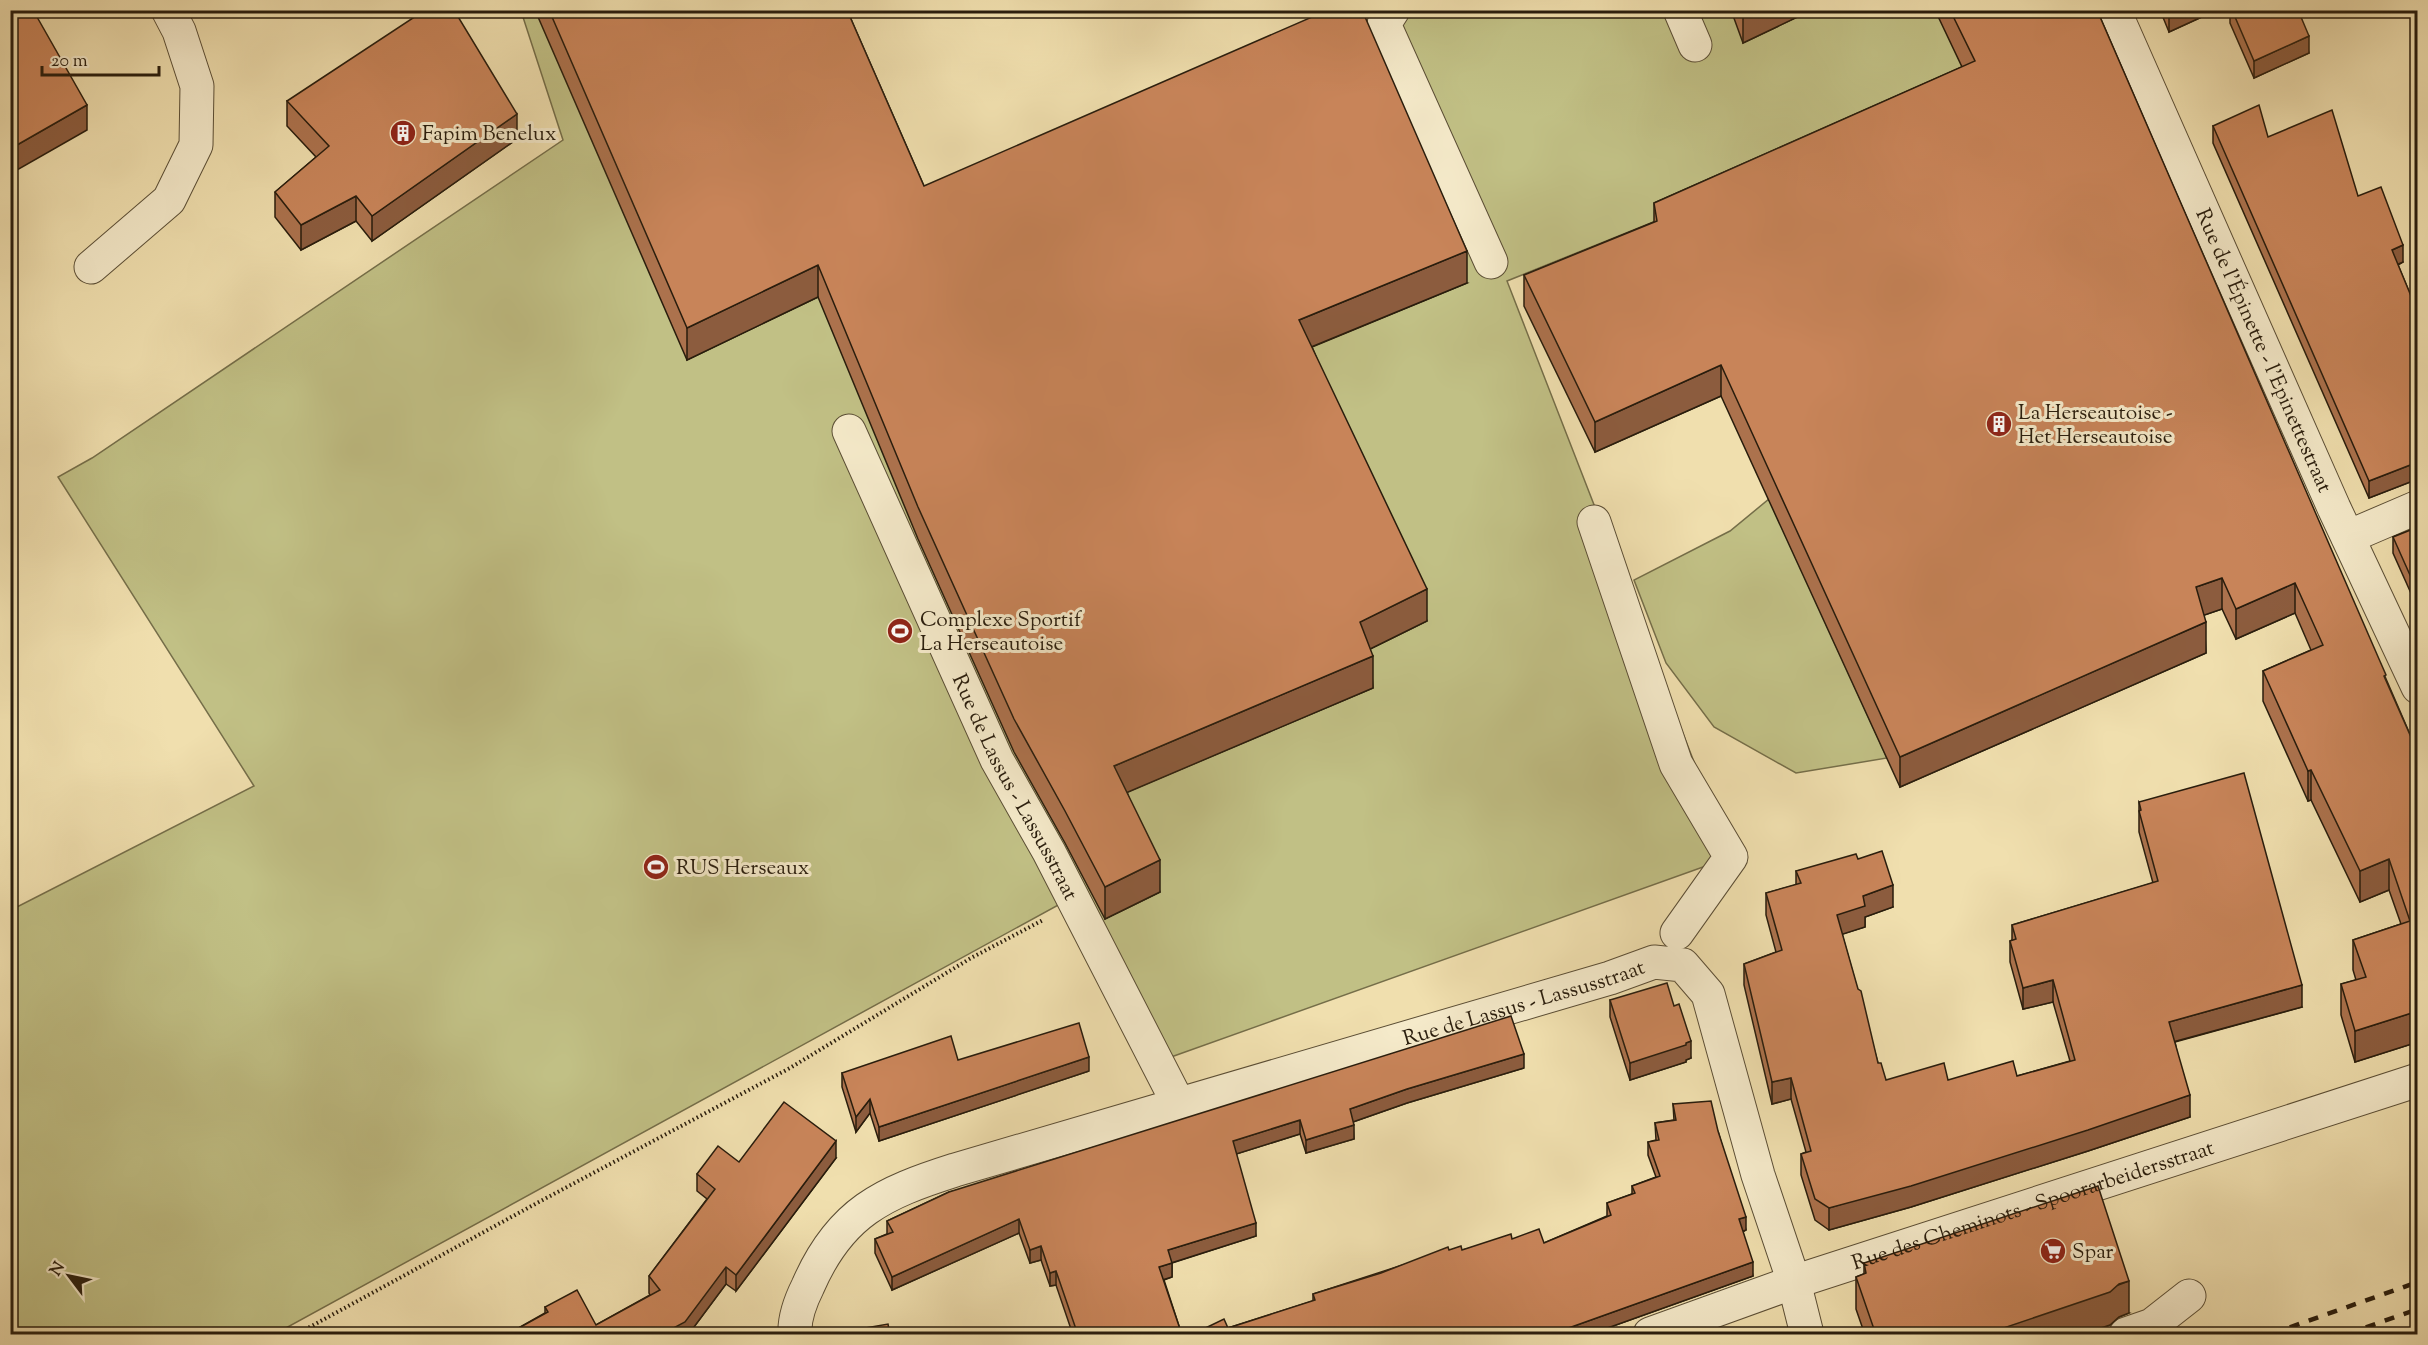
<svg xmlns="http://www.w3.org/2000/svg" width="2428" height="1345" font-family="'Sorts Mill Goudy',serif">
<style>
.green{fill:#c1c085;stroke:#756e49;stroke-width:1.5}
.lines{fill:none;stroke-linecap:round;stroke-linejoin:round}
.minor-casing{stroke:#5b4e35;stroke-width:35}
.path{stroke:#291d0d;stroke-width:4;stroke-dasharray:1.5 3;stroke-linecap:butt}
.minor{stroke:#f5eaca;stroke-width:33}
.rail{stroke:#291d0d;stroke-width:4.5;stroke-dasharray:10 10;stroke-linecap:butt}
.wall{fill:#ac724d;stroke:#291d0d;stroke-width:1.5}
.shaded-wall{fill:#8c5c3e;stroke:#291d0d;stroke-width:1.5}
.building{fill:#c88459;stroke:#291d0d;stroke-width:1.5}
.labels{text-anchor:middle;stroke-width:6;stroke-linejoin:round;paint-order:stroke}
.poi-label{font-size:21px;fill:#291d0d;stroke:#f5eaca;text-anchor:start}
.street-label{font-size:21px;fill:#291d0d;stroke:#f5eaca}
</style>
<rect width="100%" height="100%" fill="#f0dfae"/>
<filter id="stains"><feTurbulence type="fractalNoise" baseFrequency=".00333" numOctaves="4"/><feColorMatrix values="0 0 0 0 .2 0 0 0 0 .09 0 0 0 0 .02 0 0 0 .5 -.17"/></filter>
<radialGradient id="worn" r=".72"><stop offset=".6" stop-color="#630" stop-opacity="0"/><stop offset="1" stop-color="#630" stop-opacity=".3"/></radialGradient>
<g class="green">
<polygon points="521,11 848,11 924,217 1356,30 1369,11 2083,11 1975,92 1507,281 1731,857 1157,1062 1060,904 275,1334 11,1334 11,910 254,786 58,477 92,458 563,140"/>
<polygon points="1769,499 1887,758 1796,773 1714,727 1666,663 1634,580 1730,531"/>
</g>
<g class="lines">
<g class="minor-casing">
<g id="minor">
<polyline points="1393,10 1384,24 1491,262"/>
<polyline points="1680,10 1695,45"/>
<path id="s1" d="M2114,10l220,498 84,179"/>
<polyline points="91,267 169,200 196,145 197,86 179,31 168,10"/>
<path id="s2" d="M849,431l148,329 52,92 130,253"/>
<polyline points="1594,522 1676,764 1731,857 1677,933"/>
<polyline points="2348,537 2418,507"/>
<path id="s3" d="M795,1334c-1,-16 6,-34 13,-48 32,-74 75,-93 147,-116l655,-192 44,-16 29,3 25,29 50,181 36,107 13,52"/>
<path id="s4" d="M1650,1334l144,-52 624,-202"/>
<polyline points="2126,1334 2152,1325 2189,1296"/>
</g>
</g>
<g class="path">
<polyline points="297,1334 537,1203 790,1068 971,958 1043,920"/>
<polyline points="2392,1334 2418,1326"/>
</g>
<use href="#minor" class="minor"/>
<g class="rail">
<polyline points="2271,1334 2418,1282"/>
<polyline points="2347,1334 2418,1309"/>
</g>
</g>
<g class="wall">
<polygon points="535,10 847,10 924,186 1467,283 1312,347 1427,621 1370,649 1373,688 1127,792 1160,892 1105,919 1065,843 1014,752 918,539 818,297 687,360"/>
<polygon points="1731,10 1812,10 1743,43"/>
<polygon points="1889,10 1906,10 1893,17"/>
<polygon points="1935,10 2097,10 2418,753 2418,1042 2355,1062 2341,1015 2341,984 2356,980 2353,970 2353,940 2401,924 2389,890 2360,902 2311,800 2308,801 2263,701 2263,671 2311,650 2295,613 2236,639 2222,609 2204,615 2206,653 1900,787 1721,396 1595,452 1524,306 1524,275 1654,222 1654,203 1962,67"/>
<polygon points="2160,10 2217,10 2169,32"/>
<polygon points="2230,10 2298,10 2309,53 2254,78 2230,23"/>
<polygon points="287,101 517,139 372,241 356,221 301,250 275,217 275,192 316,157 287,126"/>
<polygon points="2213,126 2268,137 2358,196 2403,262 2398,265 2418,313 2418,479 2369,498 2213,143"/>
<polygon points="2418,527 2418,609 2393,553 2393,537"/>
<polygon points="2139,802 2302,1007 2175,1042 2190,1117 2088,1151 1911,1207 1829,1230 1815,1220 1801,1175 1801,1154 1806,1152 1791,1099 1772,1104 1744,985 1744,964 1776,952 1766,915 1766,893 1796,885 1796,871 1858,859 1893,907 1865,917 1865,927 1842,934 1878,1063 1886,1080 1948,1080 2017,1076 2070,1061 2053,1002 2023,1009 2010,962 2010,941 2012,940 2012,925 2153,883 2139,832"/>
<polygon points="1610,1000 1674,1006 1691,1058 1686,1060 1686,1062 1630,1080 1610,1017"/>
<polygon points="1524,1068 1407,1103 1353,1122 1354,1139 1306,1153 1300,1134 1236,1154 1256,1236 1172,1263 1172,1277 1164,1280 1182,1335 1073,1335 1056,1285 1050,1286 1041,1260 1030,1263 1019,1233 892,1290 875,1253 875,1239 887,1234 887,1221 949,1192"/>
<polygon points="1089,1071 879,1141 870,1113 856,1132 842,1087 842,1073"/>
<polygon points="1673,1104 1718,1131 1746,1230 1743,1232 1753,1276 1588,1335 1191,1335 1228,1328 1313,1301 1313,1294 1449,1250 1462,1250 1512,1239 1544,1243 1607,1216 1607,1203 1632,1194 1632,1186 1656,1177 1648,1155 1648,1142 1656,1140 1655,1123 1674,1120"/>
<polygon points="836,1158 736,1291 726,1284 688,1335 506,1335 545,1313 545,1307 596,1325 650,1295 649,1293 649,1276 707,1199 697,1191 697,1174 739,1162"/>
<polygon points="1864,1263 2129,1313 2119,1317 2110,1325 2080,1335 1865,1335 1856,1309 1856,1277 1864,1274"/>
</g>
<g class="shaded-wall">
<polygon points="1747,10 1812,10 1743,43 1743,13"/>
<polygon points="1893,10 1906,10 1893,17"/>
<polygon points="2178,10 2217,10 2169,32 2169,14"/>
<polygon points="2309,36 2309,53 2254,78 2254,61"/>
<polygon points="87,105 87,130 10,174 10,149"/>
<polygon points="517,114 517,139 372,241 372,216"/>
<polygon points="356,196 356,221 301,250 301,225"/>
<polygon points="2403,245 2403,262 2392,267 2392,250"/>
<polygon points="1467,251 1467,283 1299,352 1299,320"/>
<polygon points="818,265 818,297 687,360 687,328"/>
<polygon points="1721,365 1721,396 1595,452 1595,422"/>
<polygon points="2418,462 2418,479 2369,498 2369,481"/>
<polygon points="2222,578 2222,609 2196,618 2196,587"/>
<polygon points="2295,583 2295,613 2236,639 2236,609"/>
<polygon points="1427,589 1427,621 1360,654 1360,622"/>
<polygon points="2206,622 2206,653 1900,787 1900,757"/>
<polygon points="1373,656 1373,688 1114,798 1114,766"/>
<polygon points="2311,770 2311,800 2308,801 2308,771"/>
<polygon points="2389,859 2389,890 2360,902 2360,871"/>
<polygon points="1160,860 1160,892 1105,919 1105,887"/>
<polygon points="1893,885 1893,907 1865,917 1865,927 1837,936 1837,915 1863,896"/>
<polygon points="2053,980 2053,1002 2023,1009 2023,988"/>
<polygon points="2302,985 2302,1007 2169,1043 2169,1022"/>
<polygon points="2418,1011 2418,1042 2355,1062 2355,1031"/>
<polygon points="1691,1041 1691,1058 1686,1060 1686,1062 1630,1080 1630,1063"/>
<polygon points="1524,1054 1524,1068 1407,1103 1350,1123 1350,1109 1407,1089"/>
<polygon points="1089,1057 1089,1071 879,1141 879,1127"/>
<polygon points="1791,1078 1791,1099 1772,1104 1772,1082"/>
<polygon points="2190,1095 2190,1117 2088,1151 1911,1207 1829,1230 1829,1208"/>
<polygon points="870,1099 870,1113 856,1132 856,1117"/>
<polygon points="1300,1120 1300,1134 1233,1155 1233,1141"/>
<polygon points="1354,1125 1354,1139 1306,1153 1306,1140"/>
<polygon points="836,1141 836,1158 736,1291 736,1275"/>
<polygon points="1746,1217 1746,1230 1739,1233 1739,1219"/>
<polygon points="1019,1219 1019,1233 892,1290 892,1277"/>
<polygon points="1256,1223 1256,1236 1168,1264 1168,1250"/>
<polygon points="1041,1246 1041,1260 1030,1263 1030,1250"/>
<polygon points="1753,1262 1753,1276 1588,1335 1549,1335"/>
<polygon points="1172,1263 1172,1277 1159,1281 1159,1267"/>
<polygon points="726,1267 726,1284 688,1335 664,1335 664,1333"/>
<polygon points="1056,1271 1056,1285 1050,1286 1050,1273"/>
<polygon points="2129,1281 2129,1313 2119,1317 2110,1325 2080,1335 1983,1335"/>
</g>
<g class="building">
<polygon points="10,10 33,10 87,105 10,149"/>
<polygon points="425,10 454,10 517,114 372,216 356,196 301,225 275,192 329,146 287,101"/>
<polygon points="549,10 847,10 924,186 1328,10 1362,10 1467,251 1299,320 1427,589 1360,622 1373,656 1114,766 1160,860 1105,887 1065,811 1014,719 918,507 818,265 687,328"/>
<polygon points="1950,10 2097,10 2379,659 2386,675 2384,676 2418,753 2418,1011 2355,1031 2341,984 2366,977 2353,940 2410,921 2389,859 2360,871 2311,770 2308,771 2263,671 2323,645 2295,583 2236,609 2222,578 2196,587 2206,622 1900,757 1721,365 1595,422 1524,275 1657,221 1654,203 1975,61"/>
<polygon points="2167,10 2178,10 2169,14"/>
<polygon points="2232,10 2298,10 2309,36 2254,61"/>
<polygon points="2259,105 2268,137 2332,110 2358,196 2381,187 2403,245 2392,250 2418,313 2418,462 2369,481 2213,126"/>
<polygon points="2418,527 2418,593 2393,537"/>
<polygon points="2244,773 2302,985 2169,1022 2190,1095 2088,1130 1911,1186 1829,1208 1815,1199 1801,1154 1811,1151 1791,1078 1772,1082 1744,964 1782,950 1766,893 1801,883 1796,871 1856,854 1858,859 1882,851 1893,885 1863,896 1865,906 1837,915 1858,989 1861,991 1878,1063 1881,1063 1886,1080 1944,1063 1948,1080 2013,1061 2017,1076 2075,1060 2053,980 2023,988 2010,941 2016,939 2012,925 2158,881 2139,811 2141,810 2139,802"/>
<polygon points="1667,983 1674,1006 1679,1004 1691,1041 1686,1043 1686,1045 1630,1063 1610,1000"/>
<polygon points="1511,1016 1524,1054 1407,1089 1350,1109 1354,1125 1306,1140 1300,1120 1233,1141 1256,1223 1168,1250 1172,1263 1159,1267 1182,1335 1131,1335 1130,1332 1122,1335 1078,1335 1056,1271 1050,1273 1041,1246 1030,1250 1019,1219 892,1277 875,1239 893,1232 887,1221 949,1192"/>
<polygon points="1079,1023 1089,1057 879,1127 870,1099 856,1117 842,1073 951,1036 958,1060"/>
<polygon points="1711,1101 1718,1131 1746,1217 1739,1219 1753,1262 1549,1335 1191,1335 1224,1319 1228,1328 1315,1300 1313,1294 1381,1273 1448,1247 1449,1250 1461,1246 1462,1250 1511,1234 1512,1239 1539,1229 1544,1243 1611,1215 1607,1203 1635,1193 1632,1186 1660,1176 1648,1142 1659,1140 1655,1123 1676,1120 1673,1104"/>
<polygon points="784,1102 836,1141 736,1275 726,1267 685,1322 664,1333 665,1335 506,1335 548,1312 545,1307 577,1290 596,1325 660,1290 649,1276 715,1189 697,1174 718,1146 739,1162"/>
<polygon points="2098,1186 2129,1281 2119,1284 2110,1292 1983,1335 1876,1335 1856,1277 1866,1273 1864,1263"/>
<polygon points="888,1324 890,1335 837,1335 837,1333"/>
<polygon points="1751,1328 1753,1335 1734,1335"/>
</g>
<defs>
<g id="building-disc" transform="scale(1.35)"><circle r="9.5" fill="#8f2418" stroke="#f5eaca"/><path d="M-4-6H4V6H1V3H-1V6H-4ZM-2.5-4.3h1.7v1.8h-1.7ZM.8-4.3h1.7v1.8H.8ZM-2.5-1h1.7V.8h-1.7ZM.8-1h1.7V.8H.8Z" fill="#fff"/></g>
<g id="stadium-disc" transform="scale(1.35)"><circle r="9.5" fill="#8f2418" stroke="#f5eaca"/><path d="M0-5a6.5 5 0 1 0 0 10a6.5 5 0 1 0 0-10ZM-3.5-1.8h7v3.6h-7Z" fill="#fff"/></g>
<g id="supermarket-disc" transform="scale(1.35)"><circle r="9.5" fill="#8f2418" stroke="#f5eaca"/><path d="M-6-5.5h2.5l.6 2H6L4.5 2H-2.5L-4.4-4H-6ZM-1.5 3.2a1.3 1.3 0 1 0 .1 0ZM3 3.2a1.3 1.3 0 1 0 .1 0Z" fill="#fff"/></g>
</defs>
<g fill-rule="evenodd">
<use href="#building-disc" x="403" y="133"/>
<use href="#building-disc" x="1999" y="424"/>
<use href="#stadium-disc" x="900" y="631"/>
<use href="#stadium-disc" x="656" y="867"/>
<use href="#supermarket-disc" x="2053" y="1251"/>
</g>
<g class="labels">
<g class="poi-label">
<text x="422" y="140">Fapim Benelux</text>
<text x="2018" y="419">La Herseautoise -<tspan x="2018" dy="24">Het Herseautoise</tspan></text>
<text x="920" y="626">Complexe Sportif<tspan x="920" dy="24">La Herseautoise</tspan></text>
<text x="676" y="874">RUS Herseaux</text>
<text x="2072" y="1258">Spar</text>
</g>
<g class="street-label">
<text dy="7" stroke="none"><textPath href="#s1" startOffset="372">Rue de l'Épinette - l'Epinettestraat</textPath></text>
<text dy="7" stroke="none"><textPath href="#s2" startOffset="393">Rue de Lassus - Lassusstraat</textPath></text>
<text dy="7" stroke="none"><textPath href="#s3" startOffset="838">Rue de Lassus - Lassusstraat</textPath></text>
<text dy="7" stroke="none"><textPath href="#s4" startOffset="404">Rue des Cheminots - Spoorarbeidersstraat</textPath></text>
</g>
</g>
<rect width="2428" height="1345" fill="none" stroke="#f0dfae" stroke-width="36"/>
<rect x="12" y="12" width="2404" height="1321" fill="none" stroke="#291d0d" stroke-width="3"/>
<rect x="18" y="18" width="2392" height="1309" fill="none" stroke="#291d0d" stroke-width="1.5"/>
<g transform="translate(69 1276) rotate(302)" stroke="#f5eaca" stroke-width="4.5" paint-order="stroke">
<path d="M0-4.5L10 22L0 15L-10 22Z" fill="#291d0d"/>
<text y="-9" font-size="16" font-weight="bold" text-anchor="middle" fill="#291d0d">N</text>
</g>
<path d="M42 66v9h117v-9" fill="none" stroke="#291d0d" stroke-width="3"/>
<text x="51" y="66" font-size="18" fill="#291d0d" stroke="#f5eaca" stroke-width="4.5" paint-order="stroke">20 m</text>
<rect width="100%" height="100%" filter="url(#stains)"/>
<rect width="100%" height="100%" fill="url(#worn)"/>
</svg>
